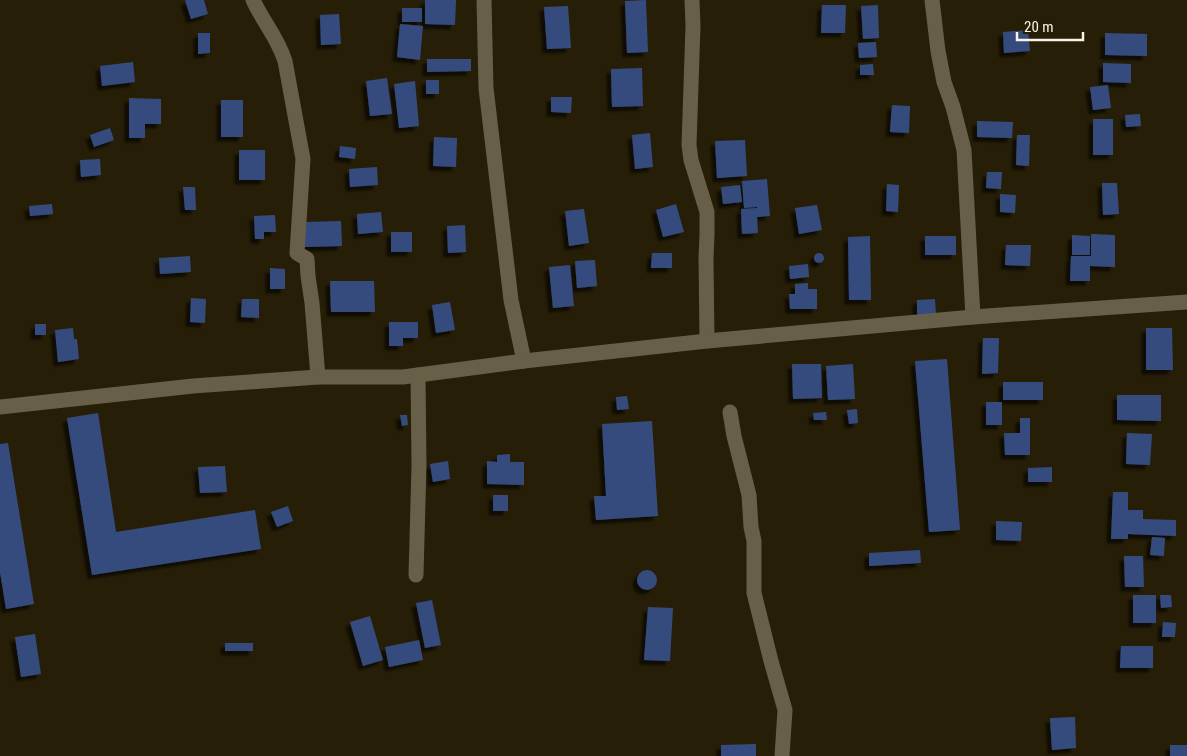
<svg xmlns="http://www.w3.org/2000/svg" width="1187" height="756" font-family="'Roboto Condensed',sans-serif">
<style>
.building{fill:#364c7d;filter:url(#shadow)}
.lines{fill:none;stroke-linecap:round;stroke-linejoin:round}
.street{stroke:#675f47;stroke-width:15}
</style>
<defs>
<filter id="shadow"><feDropShadow dx="-4.5" dy="4.5" stdDeviation="1" flood-color="#0009"/></filter>
</defs>
<rect width="100%" height="100%" fill="#261e07"/>
<g class="building">
<polygon points="185,0 204,0 208,14 191,19"/>
<polygon points="425,0 456,0 455,25 425,24"/>
<polygon points="646,0 648,52 627,53 625,1"/>
<polygon points="822,5 846,5 845,33 821,33"/>
<polygon points="878,5 879,38 863,39 861,6"/>
<polygon points="568,6 571,48 547,49 544,7"/>
<rect x="402" y="8" width="20" height="14"/>
<polygon points="339,14 341,44 321,45 320,15"/>
<polygon points="400,24 423,26 420,60 397,57"/>
<polygon points="1028,30 1030,51 1004,53 1003,32"/>
<polygon points="198,33 210,33 210,53 198,54"/>
<polygon points="1105,33 1147,34 1147,56 1105,55"/>
<polygon points="876,42 877,57 859,58 858,43"/>
<polygon points="427,59 471,59 471,71 427,72"/>
<polygon points="133,62 135,82 102,86 100,66"/>
<polygon points="1103,63 1131,64 1131,83 1103,82"/>
<polygon points="873,64 874,75 860,75 860,65"/>
<polygon points="642,68 643,106 612,107 611,69"/>
<polygon points="387,78 392,114 370,116 366,81"/>
<rect x="426" y="80" width="13" height="14"/>
<polygon points="415,81 419,126 399,128 394,84"/>
<polygon points="1108,85 1111,108 1093,110 1090,87"/>
<polygon points="551,97 572,97 571,113 551,112"/>
<polygon points="129,98 161,99 161,124 145,124 145,138 129,138"/>
<rect x="221" y="100" width="22" height="37"/>
<polygon points="892,105 910,106 909,133 890,132"/>
<polygon points="1140,114 1141,126 1126,127 1125,115"/>
<rect x="1093" y="119" width="20" height="36"/>
<polygon points="977,121 1013,122 1012,138 977,137"/>
<polygon points="110,128 114,140 94,147 90,135"/>
<polygon points="650,133 653,167 635,169 632,135"/>
<polygon points="1017,135 1030,135 1029,166 1016,165"/>
<polygon points="434,137 457,138 456,167 433,166"/>
<polygon points="745,140 747,176 717,178 715,141"/>
<polygon points="340,146 356,148 355,159 339,157"/>
<rect x="239" y="150" width="26" height="30"/>
<polygon points="100,159 101,175 81,177 80,160"/>
<polygon points="377,167 378,185 350,187 349,169"/>
<polygon points="987,172 1002,172 1001,189 986,188"/>
<polygon points="767,179 770,216 757,217 758,233 742,234 741,209 757,208 757,207 744,208 742,181"/>
<polygon points="1102,183 1117,183 1119,214 1103,215"/>
<polygon points="887,184 899,185 898,212 886,211"/>
<polygon points="740,185 742,202 723,204 721,187"/>
<polygon points="183,187 195,187 196,210 185,210"/>
<polygon points="1000,194 1016,195 1015,213 1000,212"/>
<polygon points="52,204 53,214 30,216 29,206"/>
<polygon points="676,204 684,232 663,237 656,210"/>
<polygon points="817,205 822,230 799,234 795,208"/>
<polygon points="584,209 589,243 569,246 565,211"/>
<polygon points="381,212 383,232 358,234 357,214"/>
<polygon points="275,215 276,232 264,232 264,239 255,239 254,216"/>
<polygon points="341,221 342,246 305,247 304,222"/>
<polygon points="465,225 466,252 448,253 447,226"/>
<rect x="391" y="232" width="21" height="20"/>
<polygon points="1091,234 1115,235 1115,267 1090,266 1090,281 1070,281 1071,256 1091,256"/>
<polygon points="1072,235 1090,236 1090,255 1072,255"/>
<polygon points="870,236 871,300 849,300 848,237"/>
<rect x="925" y="236" width="31" height="19"/>
<polygon points="1006,245 1031,245 1030,266 1005,265"/>
<circle cx="819" cy="258" r="5"/>
<polygon points="652,253 672,253 672,268 651,268"/>
<polygon points="190,256 191,272 160,274 159,258"/>
<polygon points="595,260 597,286 577,288 575,261"/>
<polygon points="808,264 809,277 790,279 789,266"/>
<polygon points="570,265 574,306 553,308 549,267"/>
<polygon points="270,268 285,269 285,289 270,289"/>
<polygon points="330,281 374,281 375,312 331,312"/>
<polygon points="808,283 808,289 817,289 817,309 790,309 789,294 795,294 795,284"/>
<polygon points="191,298 206,299 205,323 190,322"/>
<polygon points="242,299 259,299 259,318 241,317"/>
<polygon points="935,299 936,315 917,316 917,300"/>
<polygon points="450,302 455,330 436,333 432,305"/>
<polygon points="389,322 418,322 418,338 403,338 403,346 389,346"/>
<rect x="35" y="324" width="11" height="11"/>
<polygon points="73,328 74,339 77,339 79,359 58,362 55,330"/>
<polygon points="1146,328 1172,328 1173,370 1146,370"/>
<polygon points="983,338 999,338 998,373 982,374"/>
<polygon points="947,359 960,530 929,532 915,361"/>
<polygon points="792,364 821,364 822,398 793,399"/>
<polygon points="853,364 855,399 828,400 826,366"/>
<rect x="1003" y="382" width="40" height="18"/>
<polygon points="1117,395 1161,395 1161,421 1117,420"/>
<polygon points="627,396 629,409 617,410 616,397"/>
<rect x="986" y="402" width="16" height="23"/>
<polygon points="857,409 858,423 849,424 847,410"/>
<polygon points="826,412 827,420 814,420 813,413"/>
<polygon points="98,413 116,532 255,510 261,549 92,575 67,418"/>
<polygon points="400,415 407,415 408,425 402,426"/>
<polygon points="1020,418 1030,418 1030,455 1005,455 1004,433 1020,433"/>
<polygon points="652,421 658,516 596,520 594,496 606,496 602,424"/>
<polygon points="1127,433 1152,434 1150,465 1126,464"/>
<polygon points="8,443 34,604 6,609 0,572 0,444"/>
<polygon points="510,454 510,462 524,462 524,485 487,484 487,461 497,462 497,455"/>
<polygon points="448,461 450,479 433,482 430,464"/>
<polygon points="225,466 227,492 200,493 198,467"/>
<polygon points="1052,467 1052,482 1028,482 1028,468"/>
<polygon points="1113,492 1128,492 1128,510 1143,510 1143,519 1176,520 1176,536 1128,534 1128,539 1111,539"/>
<rect x="493" y="495" width="15" height="16"/>
<polygon points="288,506 293,521 277,527 271,512"/>
<polygon points="996,521 1022,522 1021,541 996,540"/>
<polygon points="1152,537 1165,538 1164,556 1150,555"/>
<polygon points="920,550 921,563 869,566 869,553"/>
<polygon points="1124,556 1143,556 1144,587 1125,587"/>
<circle cx="647" cy="580" r="10"/>
<rect x="1133" y="595" width="23" height="28"/>
<polygon points="1160,595 1171,595 1172,607 1161,608"/>
<polygon points="432,600 441,645 425,648 416,603"/>
<polygon points="648,607 673,608 670,661 644,660"/>
<polygon points="370,616 383,660 363,666 350,622"/>
<polygon points="1163,622 1176,623 1175,637 1162,637"/>
<polygon points="35,634 41,674 21,677 15,637"/>
<polygon points="419,640 423,660 389,667 385,647"/>
<rect x="225" y="643" width="28" height="8"/>
<polygon points="1121,646 1153,646 1153,668 1120,668"/>
<polygon points="1075,717 1076,748 1052,750 1050,718"/>
<polygon points="756,744 756,756 721,756 721,745"/>
<rect x="1170" y="745" width="17" height="11"/>
</g>
<g class="lines">
<g class="street">
<path d="M253,0c10,22 24,36 32,61l18,98 -6,94 10,6 1,17 4,27 6,74"/>
<polyline points="484,0 486,88 511,300 524,361"/>
<polyline points="692,0 693,26 689,145 691,160 707,212 707,235 706,258 707,341"/>
<polyline points="932,0 938,51 944,82 953,107 964,150 973,317"/>
<polyline points="0,407 193,386 318,377 403,377 524,361 707,341 973,317 1187,302"/>
<polyline points="730,412 734,436 749,495 751,527 754,541 754,593 771,661 785,710 782,756"/>
<polyline points="416,575 419,466 418,375"/>
</g>
</g>
<path d="M1017 32v8h66v-8" fill="none" stroke="#f9f4e6" stroke-width="2.5"/>
<text x="1024" y="32" font-size="15" fill="#f9f4e6" stroke="#261e07" stroke-width="4" paint-order="stroke">20 m</text>
</svg>
